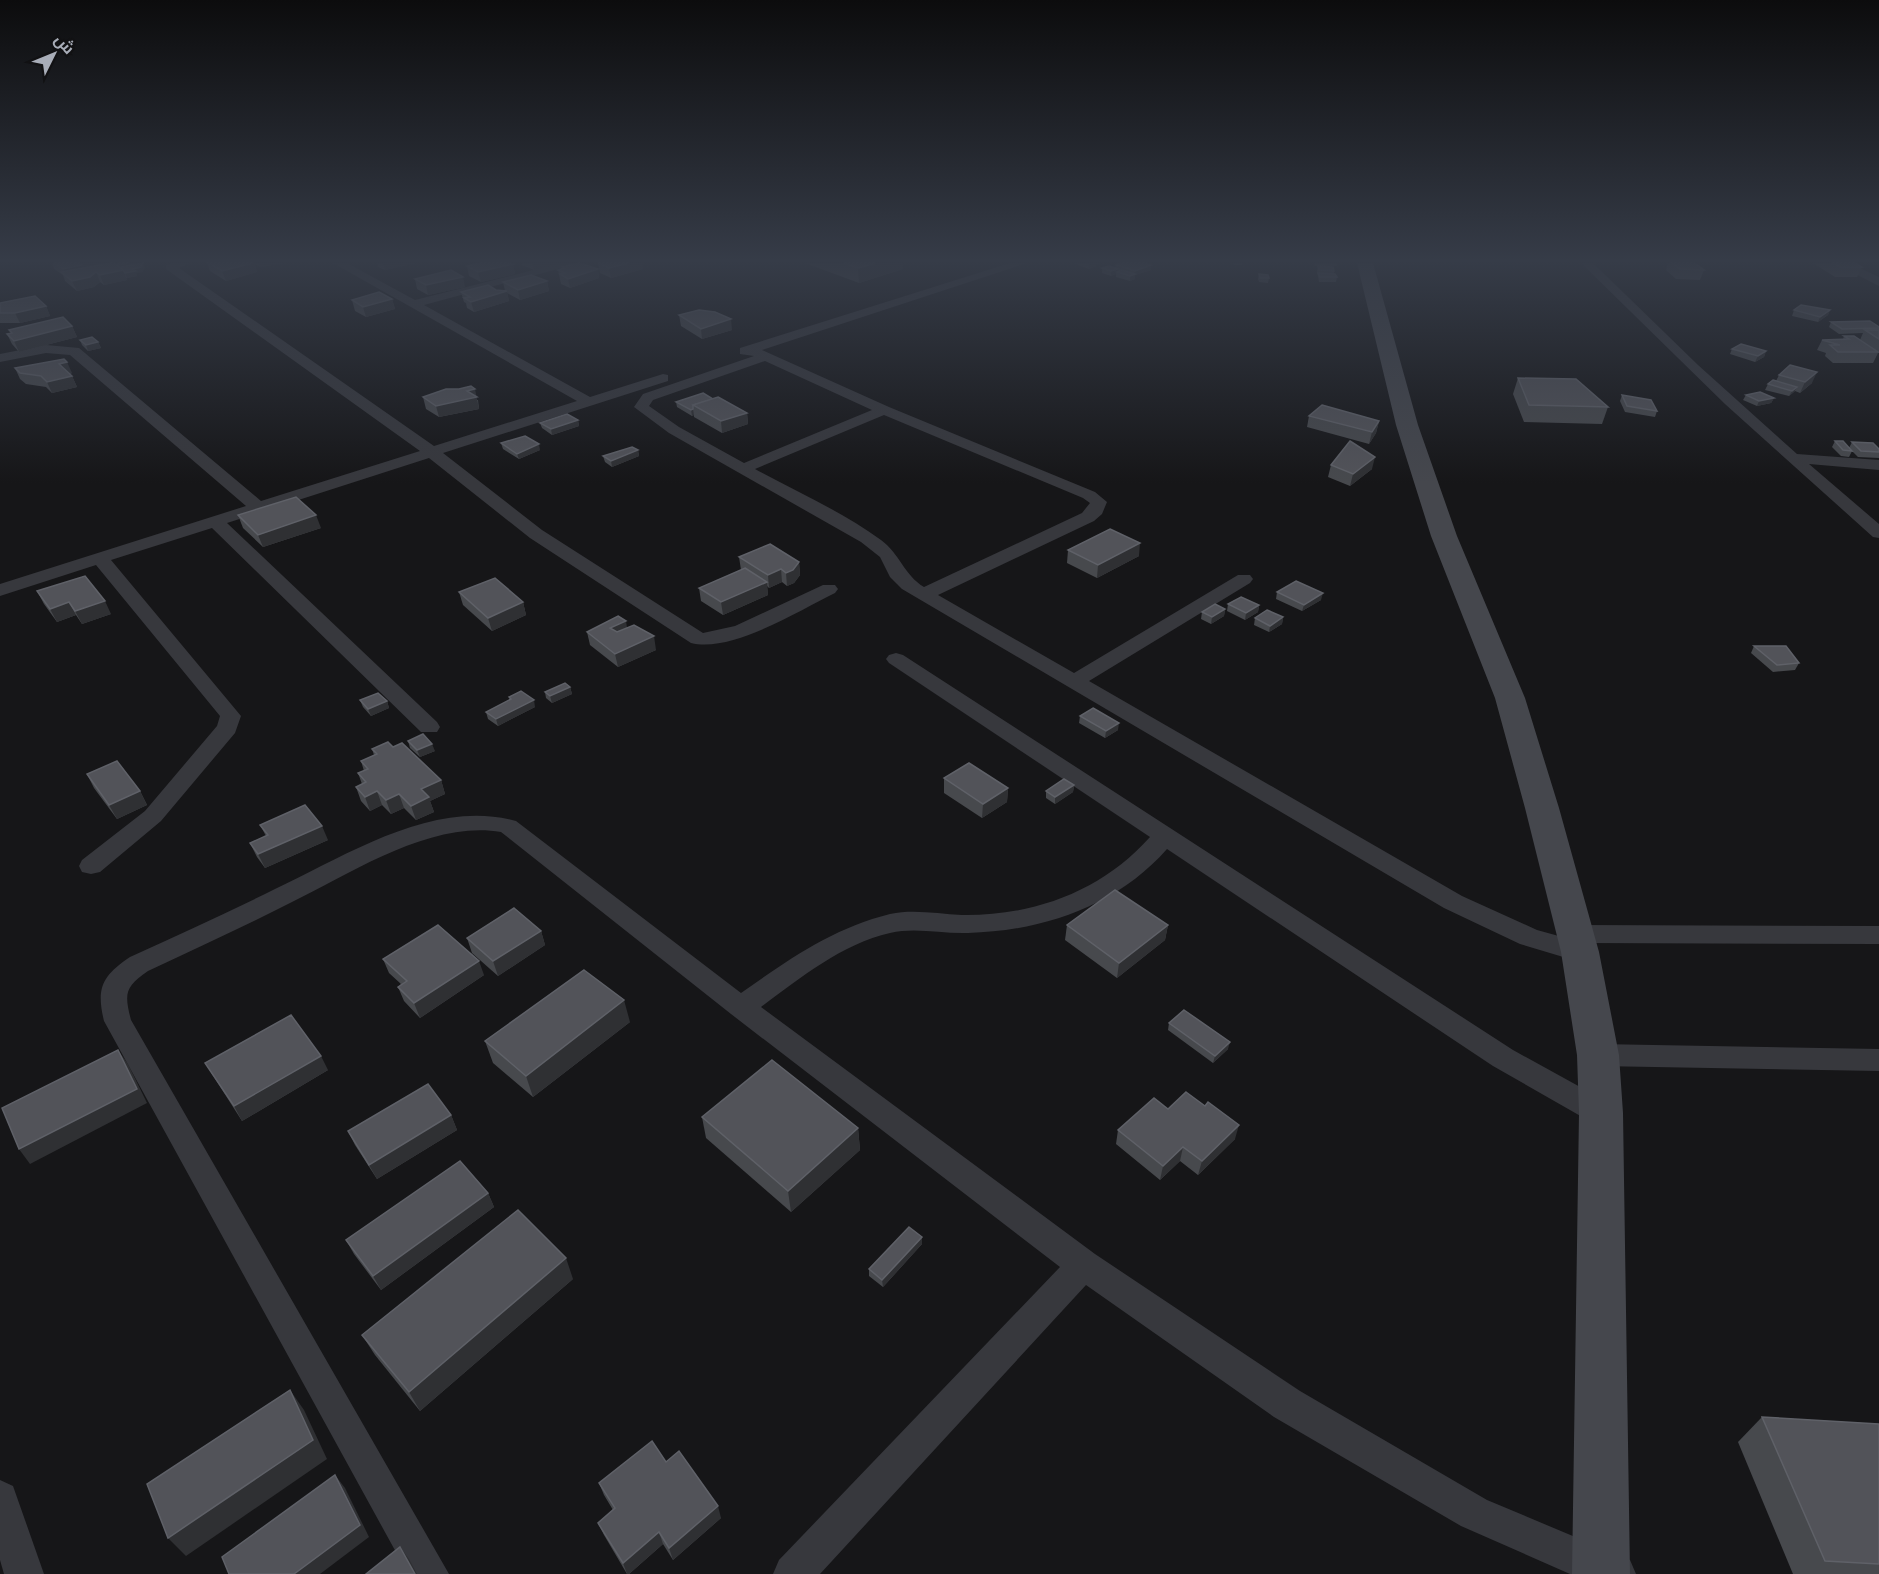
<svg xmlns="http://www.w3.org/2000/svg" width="1879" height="1574" font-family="'Titillium Web',Cairo,sans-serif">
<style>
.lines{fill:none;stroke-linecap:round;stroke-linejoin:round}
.minor{fill:#37383d;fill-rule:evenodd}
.secondary{fill:#45474d;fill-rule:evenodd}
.wall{fill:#47494d}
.shaded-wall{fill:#2f3033}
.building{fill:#525359;stroke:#5f6168;stroke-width:1.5}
</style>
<rect width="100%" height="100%" fill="#161618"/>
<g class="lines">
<g class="minor">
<path d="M172,263h18l-11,5 255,178 143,-45 -244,-138h14l68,37 146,-37h19l-156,42 166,92 73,-23 5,1v6l-225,72 99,77 161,103 32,-7 88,-41h12l3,4 -3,4c-37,18 -103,60 -144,50l-161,-105 -101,-80 -202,65 210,199 3,5 -3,5h-16l-209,-204 -101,32 130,156 -6,17 -74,88 -61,51 -9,2 -9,-2 -3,-6 3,-6 63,-49 72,-85 3,-10 -124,-151 -96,31v-12l246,-78 -176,-151 -24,-2 -46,9v-8l46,-9 33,3 182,153 159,-50 -254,-182v-4z"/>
<path d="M1010,263h17l-265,87 127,57 206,85 12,10 -5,12 -8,7 -156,74 136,78 164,-98h12l3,4 -3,4 -161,98 373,215 75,34 29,8 -3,-4 4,-7 9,-2 303,1v18l-296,-1 6,2 4,7 -4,7 -9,3 -60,-18 -76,-36 -542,-319 -12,-12 -10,-20 -19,-15 -192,-109 -35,-26 9,-13 111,-38 -14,-2v-6zM765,361l107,49 -128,53 -65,-36 -30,-21 4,-6zM884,415l199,83 7,5 -8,10 -158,74c-20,-12 -24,-33 -43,-47 -38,-28 -84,-48 -126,-71z"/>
<polygon points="1581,263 1593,263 1698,365 1797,454 1879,460 1879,470 1809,464 1879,524 1879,538 1873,537 1725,404"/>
<polygon points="1834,263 1849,263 1879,277 1879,286"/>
<path d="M896,653l7,2 610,395 98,54 5,9 -5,9 -10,3 -10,-3 -98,-56 -326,-217c-50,57 -124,82 -199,84 -26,1 -52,-6 -78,0 -48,11 -90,45 -129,74l334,247 205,137 187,109 143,60 6,14h-66l-109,-48 -187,-109 -188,-132 -266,289h-47l6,-14 281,-293 -329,-253 -230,-182c-69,-12 -148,40 -209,70 -47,24 -95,46 -144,69 -23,16 -24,22 -17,49l318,554h-41l-304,-553c-8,-33 -2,-45 26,-64 48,-22 97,-44 145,-68 72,-34 159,-91 241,-68l225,172c47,-33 92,-65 149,-79 24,-5 48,0 72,1 72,1 140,-24 188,-78l-261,-174 -3,-4 3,-4z"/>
<polygon points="1598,1044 1879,1049 1879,1071 1598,1066 1588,1063 1584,1055 1588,1047"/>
<polygon points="0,1480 13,1486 44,1574 4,1574 0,1560"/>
</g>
<polygon class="secondary" points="1357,263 1373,263 1418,425 1457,536 1525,698 1559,808 1599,952 1619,1055 1623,1113 1630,1574 1572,1574 1579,1113 1577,1055 1561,952 1525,808 1495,698 1431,536 1396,425"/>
</g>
<g class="wall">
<polygon points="52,263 101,263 102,264 145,267 142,272 136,273 137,276 126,278 127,280 104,285 100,282 94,287 77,291 65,281 63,275 54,269"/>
<polygon points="207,263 284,263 260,267 255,264 257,272 226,281 210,271"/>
<polygon points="377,263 416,263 385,270 378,267"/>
<polygon points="522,263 564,263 534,270 522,265"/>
<polygon points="598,263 643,269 611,278 600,273"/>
<polygon points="805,263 903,263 903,269 859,283"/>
<polygon points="1073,263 1100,263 1096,264 1096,266 1089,269"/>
<polygon points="1121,263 1149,263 1147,263 1151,265 1151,270 1135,275 1135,279 1130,281 1116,277 1116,274 1111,276 1102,273 1102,268 1115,268 1116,265"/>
<polygon points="1233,263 1242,263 1242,265 1234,265"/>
<polygon points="1314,263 1337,263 1337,266 1315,266"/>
<polygon points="1668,263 1695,263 1704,270 1700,280 1676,279 1666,270"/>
<polygon points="1813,263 1855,263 1862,267 1857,277 1835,277"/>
<polygon points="513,264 515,274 481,282 469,276 467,266"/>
<polygon points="1318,266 1334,271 1334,274 1337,277 1336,282 1319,282 1317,271"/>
<polygon points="562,267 598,269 599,278 570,288 561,284 558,270 562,269"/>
<polygon points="1259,274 1269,278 1268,283 1259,282 1258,279"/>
<polygon points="415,279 465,287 428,295 417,289"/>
<polygon points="547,281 549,291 520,300 507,293 509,301 474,312 467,308 466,303 464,302 461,292 496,290 505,291 503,282"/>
<polygon points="392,299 395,309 366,317 355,311 352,300"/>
<polygon points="0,303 46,306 50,316 20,323 0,323"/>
<polygon points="1794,310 1830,310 1828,315 1818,322 1792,316"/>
<polygon points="679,315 732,330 702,339 681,326"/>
<polygon points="1831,322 1879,327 1879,353 1878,353 1873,363 1833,363 1825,356 1826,353 1817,350 1822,340 1843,339 1844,336 1860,340 1863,333 1839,334 1829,327"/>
<polygon points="72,326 77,337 19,352 12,344 7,334 11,333 9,330"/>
<polygon points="80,340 98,342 101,348 88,351 82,345"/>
<polygon points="1732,349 1766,351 1764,357 1755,362 1730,354"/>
<polygon points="15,368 72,373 70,374 72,376 77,387 52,393 46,387 26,384 20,379"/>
<polygon points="1779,375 1812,383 1800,393 1795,391 1789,396 1765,390 1768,384 1776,381"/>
<polygon points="1518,378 1608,407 1602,424 1524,422 1513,394"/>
<polygon points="1622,395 1657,411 1655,417 1625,412 1620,401"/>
<polygon points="1746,395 1774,398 1771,403 1757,406 1743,400"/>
<polygon points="423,397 478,400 479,409 439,417 426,409"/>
<polygon points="713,399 747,413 748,424 722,433 694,417 694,415 692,416 677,407 676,402"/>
<polygon points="1309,416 1379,421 1376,433 1369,444 1307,427"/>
<polygon points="578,420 579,426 552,435 542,428 540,423"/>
<polygon points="1835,441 1849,448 1852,442 1879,449 1879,458 1858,457 1852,451 1849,457 1841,456 1832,447"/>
<polygon points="501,443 540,450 519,459 503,449"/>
<polygon points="638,450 639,456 612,467 605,462 603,456"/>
<polygon points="1331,465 1372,469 1350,486 1328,477"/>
<polygon points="238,515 321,528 263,547 243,528"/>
<polygon points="1068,550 1139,556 1097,578 1067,563"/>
<polygon points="739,557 799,562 800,575 794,583 787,586 782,582 769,588 767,586 768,595 723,615 701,601 699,588 741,570"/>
<polygon points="37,591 111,614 82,624 76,615 57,622 44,604"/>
<polygon points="459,592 523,602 526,615 492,631 463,605"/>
<polygon points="1277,592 1321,600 1302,611 1276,599"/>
<polygon points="1228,604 1259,605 1258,612 1245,620 1227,611"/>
<polygon points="1225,609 1224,616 1211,624 1201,619 1202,612"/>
<polygon points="1283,617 1282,624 1269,632 1254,625 1255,618"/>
<polygon points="627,628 656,650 618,667 590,645 587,632"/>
<polygon points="1754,646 1799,663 1795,670 1773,672 1751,653"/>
<polygon points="570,687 572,694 552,703 546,698 545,692"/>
<polygon points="509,697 535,707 498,726 488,719 486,712 510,700"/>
<polygon points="360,700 387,701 389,708 371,716 363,707"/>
<polygon points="1080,716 1118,730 1105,738 1079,723"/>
<polygon points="408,741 435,751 420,757 410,748"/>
<polygon points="393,747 441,780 445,794 430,801 434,812 416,820 404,808 391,814 382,805 370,811 361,801 356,787 362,784 358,773 364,771 361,761 374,755 372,749"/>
<polygon points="87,774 140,791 147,805 117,819 94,788"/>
<polygon points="944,778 1008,788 1007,802 982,818 944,793"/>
<polygon points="1074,785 1073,792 1055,804 1046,798 1046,791"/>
<polygon points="260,825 328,840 265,868 257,857 250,843 266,836"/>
<polygon points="1067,925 1168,925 1165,940 1117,978 1065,940"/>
<polygon points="541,931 545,945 498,976 472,953 467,938"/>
<polygon points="383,959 484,975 420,1018 404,1001 398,987 401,984 389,973"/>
<polygon points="630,1022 533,1097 493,1063 485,1041"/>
<polygon points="1169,1023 1228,1049 1213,1063 1168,1030"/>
<polygon points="205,1063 328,1070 242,1121"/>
<polygon points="1168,1109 1235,1139 1198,1175 1180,1161 1160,1180 1116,1144 1118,1130"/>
<polygon points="451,1115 457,1130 377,1179 355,1145 348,1131"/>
<polygon points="702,1117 858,1128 860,1150 791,1212 706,1138"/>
<polygon points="488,1193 494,1207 381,1290 354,1254 346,1240"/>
<polygon points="922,1237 922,1244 883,1287 869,1276 869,1269"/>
<polygon points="573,1279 420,1411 375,1355 362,1335"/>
<polygon points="1762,1417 1879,1424 1879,1574 1793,1574 1738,1442"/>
<polygon points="666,1462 721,1518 673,1560 663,1544 629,1574 627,1574 604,1535 598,1523 613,1510 604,1495 599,1483"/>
</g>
<g class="shaded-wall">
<polygon points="79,263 101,263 102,265 66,276 63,269"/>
<polygon points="130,263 143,263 145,267 142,272 136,273 137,276 127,278 125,273 132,269 121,270 115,266"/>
<polygon points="254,263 257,272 226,281 222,271"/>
<polygon points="259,263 284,263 260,267"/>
<polygon points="383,263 416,263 385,270"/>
<polygon points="532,263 564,263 534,270"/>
<polygon points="629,263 642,263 643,269 611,278 609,268"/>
<polygon points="876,263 903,263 903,269 859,283 858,268"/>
<polygon points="1092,263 1096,263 1096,266 1089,269 1089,264"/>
<polygon points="513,264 515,274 481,282 478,272"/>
<polygon points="1151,265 1151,270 1135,275 1135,279 1130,281 1130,276 1134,275 1135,271"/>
<polygon points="598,269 599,278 570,288 568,279"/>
<polygon points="1118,269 1116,274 1111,276 1111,271"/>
<polygon points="123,270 127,280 104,285 100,275"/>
<polygon points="96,272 100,282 94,287 77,291 72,281"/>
<polygon points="463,277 465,287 428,295 426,285"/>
<polygon points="547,281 549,291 520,300 518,290"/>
<polygon points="507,291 509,301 474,312 471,302"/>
<polygon points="392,299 395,309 366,317 363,307"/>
<polygon points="46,306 50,316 20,323 15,313"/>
<polygon points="1830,310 1828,315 1818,322 1820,317"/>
<polygon points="731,319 732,330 702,339 701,329"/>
<polygon points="72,326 77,337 19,352 14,341"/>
<polygon points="98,342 101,348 88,351 86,345"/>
<polygon points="1766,351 1764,357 1755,362 1758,356"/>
<polygon points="67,362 72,373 64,375 59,364"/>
<polygon points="1817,372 1812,383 1800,393 1805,382"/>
<polygon points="72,376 77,387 52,393 47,382"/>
<polygon points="1797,387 1794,392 1789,396 1792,391"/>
<polygon points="475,389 479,409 439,417 436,406 467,391"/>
<polygon points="1774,398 1771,403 1757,406 1759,401"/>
<polygon points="693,409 694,415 692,416 691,410"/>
<polygon points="747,413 748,424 722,433 721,421"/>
<polygon points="578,420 579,426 552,435 551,429"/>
<polygon points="1379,421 1376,433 1369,444 1372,432"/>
<polygon points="539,444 540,450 519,459 517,454"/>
<polygon points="638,450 639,456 612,467 611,461"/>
<polygon points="1375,457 1372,469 1350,486 1353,474"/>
<polygon points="316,515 321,528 263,547 258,535"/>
<polygon points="1140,543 1139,556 1097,578 1098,565"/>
<polygon points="799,562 800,575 794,583 787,586 786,573"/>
<polygon points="781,569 782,582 769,588 768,575"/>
<polygon points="767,582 768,595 723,615 721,602"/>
<polygon points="1323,593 1321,600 1302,611 1304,605"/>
<polygon points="105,601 111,614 82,624 75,611"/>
<polygon points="69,602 76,615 57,622 50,609"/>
<polygon points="523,602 526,615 492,631 488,618"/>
<polygon points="1259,605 1258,612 1245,620 1246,613"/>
<polygon points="1225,609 1224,616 1211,624 1212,617"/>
<polygon points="1283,617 1282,624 1269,632 1270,626"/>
<polygon points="626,621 628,634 613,641 610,628"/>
<polygon points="654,636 656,650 618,667 615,654"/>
<polygon points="570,687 572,694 552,703 550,696"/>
<polygon points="534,700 535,707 498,726 496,719"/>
<polygon points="387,701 389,708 371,716 368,709"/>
<polygon points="1119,723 1118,730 1105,738 1106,731"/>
<polygon points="432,744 435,751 420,757 417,750"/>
<polygon points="441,780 445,794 430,801 434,812 416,820 411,806 421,789"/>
<polygon points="1074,785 1073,792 1055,804 1055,797"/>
<polygon points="1008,788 1007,802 982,818 983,804"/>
<polygon points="140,791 147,805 117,819 109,805"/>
<polygon points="377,791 382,805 370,811 365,797"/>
<polygon points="399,794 404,808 391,814 386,800"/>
<polygon points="322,826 328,840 265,868 258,854"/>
<polygon points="1168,925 1165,940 1117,978 1119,963"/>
<polygon points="541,931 545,945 498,976 493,961"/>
<polygon points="479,961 484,975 420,1018 414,1003"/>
<polygon points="624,1000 630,1022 533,1097 526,1076"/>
<polygon points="1230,1042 1228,1049 1213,1063 1215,1056"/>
<polygon points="118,1050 128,1064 147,1103 30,1164 19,1149"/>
<polygon points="321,1056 328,1070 242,1121 234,1106"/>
<polygon points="451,1115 457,1130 377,1179 369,1165"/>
<polygon points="1239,1125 1235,1139 1198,1175 1202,1161"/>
<polygon points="858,1128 860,1150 791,1212 788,1191"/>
<polygon points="1183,1147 1180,1161 1160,1180 1163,1166"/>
<polygon points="488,1193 494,1207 381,1290 373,1276"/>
<polygon points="922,1237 922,1244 883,1287 882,1280"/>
<polygon points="566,1258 573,1279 420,1411 409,1392"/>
<polygon points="290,1390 304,1410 327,1459 186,1556 168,1538"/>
<polygon points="335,1475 345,1488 369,1537 320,1574 294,1574"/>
<polygon points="718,1506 721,1518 673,1560 669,1548"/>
<polygon points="659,1532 663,1544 629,1574 627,1574 623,1563"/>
<polygon points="400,1547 409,1559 417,1574 415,1574"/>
</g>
<g class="building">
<polygon points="55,263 79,263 82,265 63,269"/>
<polygon points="111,263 114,263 123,270 100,275 96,272 90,277 72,281 61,272"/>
<polygon points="120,263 130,263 116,265"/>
<polygon points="143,263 141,267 132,269 136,271 125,273 123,270 120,267"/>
<polygon points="209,263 253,263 222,271"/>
<polygon points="480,263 510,263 513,264 478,272 467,266"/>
<polygon points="579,263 598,269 568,279 560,274 565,273 558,270 564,268 562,267"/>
<polygon points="598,263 629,263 609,268"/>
<polygon points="844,263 876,263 858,268"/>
<polygon points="1121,263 1145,263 1151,265 1135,271 1116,265"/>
<polygon points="1672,263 1695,263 1704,270 1680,269"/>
<polygon points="1833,263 1855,263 1862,267 1840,267"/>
<polygon points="1109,266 1118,269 1111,271 1102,268"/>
<polygon points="1318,266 1333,267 1334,271 1319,270"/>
<polygon points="451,270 463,277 426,285 415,279"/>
<polygon points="1122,270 1135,274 1130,276 1117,272"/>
<polygon points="1318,273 1335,274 1337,277 1320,277"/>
<polygon points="1259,274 1268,275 1269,278 1260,278"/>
<polygon points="531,275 547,281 518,290 503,282"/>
<polygon points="488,285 496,290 507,291 471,302 464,298 470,297 461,292"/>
<polygon points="379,292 392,299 363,307 352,300"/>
<polygon points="35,296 46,306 15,313 0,313 0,303"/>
<polygon points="1801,305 1830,310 1820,317 1794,310"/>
<polygon points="699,310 715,312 731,319 701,329 679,315"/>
<polygon points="63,317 72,326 14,341 7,334 12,333 9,330"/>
<polygon points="1870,321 1879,327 1879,328 1842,329 1831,322"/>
<polygon points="1865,330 1879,330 1879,339"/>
<polygon points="1844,336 1854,336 1878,352 1838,352 1830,345 1840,345 1822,340 1849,339"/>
<polygon points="92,337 98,342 86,345 80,340"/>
<polygon points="1741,344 1766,351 1758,356 1732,349"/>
<polygon points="64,359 67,362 59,364 72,376 47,382 41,376 20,373 15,368"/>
<polygon points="1790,365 1817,372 1805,382 1779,375"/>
<polygon points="1518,378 1576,379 1608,407 1529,405"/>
<polygon points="1773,380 1797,387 1792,391 1768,384"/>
<polygon points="471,386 475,389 467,391 477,397 436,406 423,397 446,389 459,389"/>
<polygon points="1760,392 1774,398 1759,401 1746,395"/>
<polygon points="703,393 713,399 693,405 693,409 691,410 676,402"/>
<polygon points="1622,395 1651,400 1657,411 1627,406"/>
<polygon points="718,397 747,413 721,421 693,405"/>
<polygon points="1322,405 1379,421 1372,432 1309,416"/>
<polygon points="567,414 578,420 551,429 540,423"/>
<polygon points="525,436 539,444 517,454 501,443"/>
<polygon points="1350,441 1375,457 1353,474 1331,465"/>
<polygon points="1835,441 1843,441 1852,451 1843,450"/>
<polygon points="1852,442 1873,443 1879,449 1879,452 1861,451"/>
<polygon points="632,447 638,450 611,461 603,456"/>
<polygon points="296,497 316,515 258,535 238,515"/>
<polygon points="1110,529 1140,543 1098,565 1068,550"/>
<polygon points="770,544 799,562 793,570 786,573 781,569 768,575 739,557"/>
<polygon points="745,568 767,582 721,602 699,588"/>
<polygon points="85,576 105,601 75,611 69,602 50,609 37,591"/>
<polygon points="495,578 523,602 488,618 459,592"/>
<polygon points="1296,581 1323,593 1304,605 1277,592"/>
<polygon points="1241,597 1259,605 1246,613 1228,604"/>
<polygon points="1215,604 1225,609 1212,617 1202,612"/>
<polygon points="1267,610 1283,617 1270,626 1255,618"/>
<polygon points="618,616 626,621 610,628 617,632 634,625 654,636 615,654 587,632"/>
<polygon points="1754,646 1786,646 1799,663 1777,665"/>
<polygon points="565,683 570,687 550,696 545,692"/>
<polygon points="521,691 534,700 496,719 486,712 511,699 509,697"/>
<polygon points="378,693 387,701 368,709 360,700"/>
<polygon points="1093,708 1119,723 1106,731 1080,716"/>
<polygon points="423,734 432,744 417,750 408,741"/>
<polygon points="388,742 393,747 402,743 441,780 421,789 429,797 411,806 399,794 386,800 377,791 365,797 356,787 366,782 358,773 368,769 361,761 377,754 372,749"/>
<polygon points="117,761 140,791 109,805 87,774"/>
<polygon points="969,763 1008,788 983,804 944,778"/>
<polygon points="1064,779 1074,785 1055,797 1046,791"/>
<polygon points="305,805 322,826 258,854 250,843 268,835 260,825"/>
<polygon points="1115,890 1168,925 1119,963 1067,925"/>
<polygon points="514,908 541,931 493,961 467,938"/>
<polygon points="438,925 479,961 414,1003 398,987 407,981 383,959"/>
<polygon points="584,970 624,1000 526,1076 485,1041"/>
<polygon points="1184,1010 1230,1042 1215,1056 1169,1023"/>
<polygon points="291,1015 321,1056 234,1106 205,1063"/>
<polygon points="118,1050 137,1089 19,1149 2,1108"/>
<polygon points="772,1060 858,1128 788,1191 702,1117"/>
<polygon points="428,1084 451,1115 369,1165 348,1131"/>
<polygon points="1186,1092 1205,1106 1208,1102 1239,1125 1202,1161 1183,1147 1163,1166 1118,1130 1154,1098 1168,1109"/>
<polygon points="460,1161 488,1193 373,1276 346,1240"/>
<polygon points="518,1210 566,1258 409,1392 362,1335"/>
<polygon points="909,1227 922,1237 882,1280 869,1269"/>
<polygon points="290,1390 313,1440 168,1538 147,1484"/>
<polygon points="1762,1417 1879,1424 1879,1564 1825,1561"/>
<polygon points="652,1441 666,1462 679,1451 718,1506 669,1548 659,1532 623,1563 598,1523 615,1508 599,1483"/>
<polygon points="335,1475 360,1525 294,1574 229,1574 222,1557"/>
<polygon points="400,1547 415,1574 366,1574"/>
</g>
<linearGradient id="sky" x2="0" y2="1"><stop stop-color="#0c0c0d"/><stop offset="0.54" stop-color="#363c48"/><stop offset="1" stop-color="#363c48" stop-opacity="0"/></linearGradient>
<rect width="1879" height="483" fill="url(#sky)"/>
<g transform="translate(54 54) rotate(47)" stroke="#111113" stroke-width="4.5" paint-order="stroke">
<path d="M0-4.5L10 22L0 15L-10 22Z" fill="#a8adb8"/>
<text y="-9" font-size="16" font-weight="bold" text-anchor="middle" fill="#a8adb8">ش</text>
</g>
</svg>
